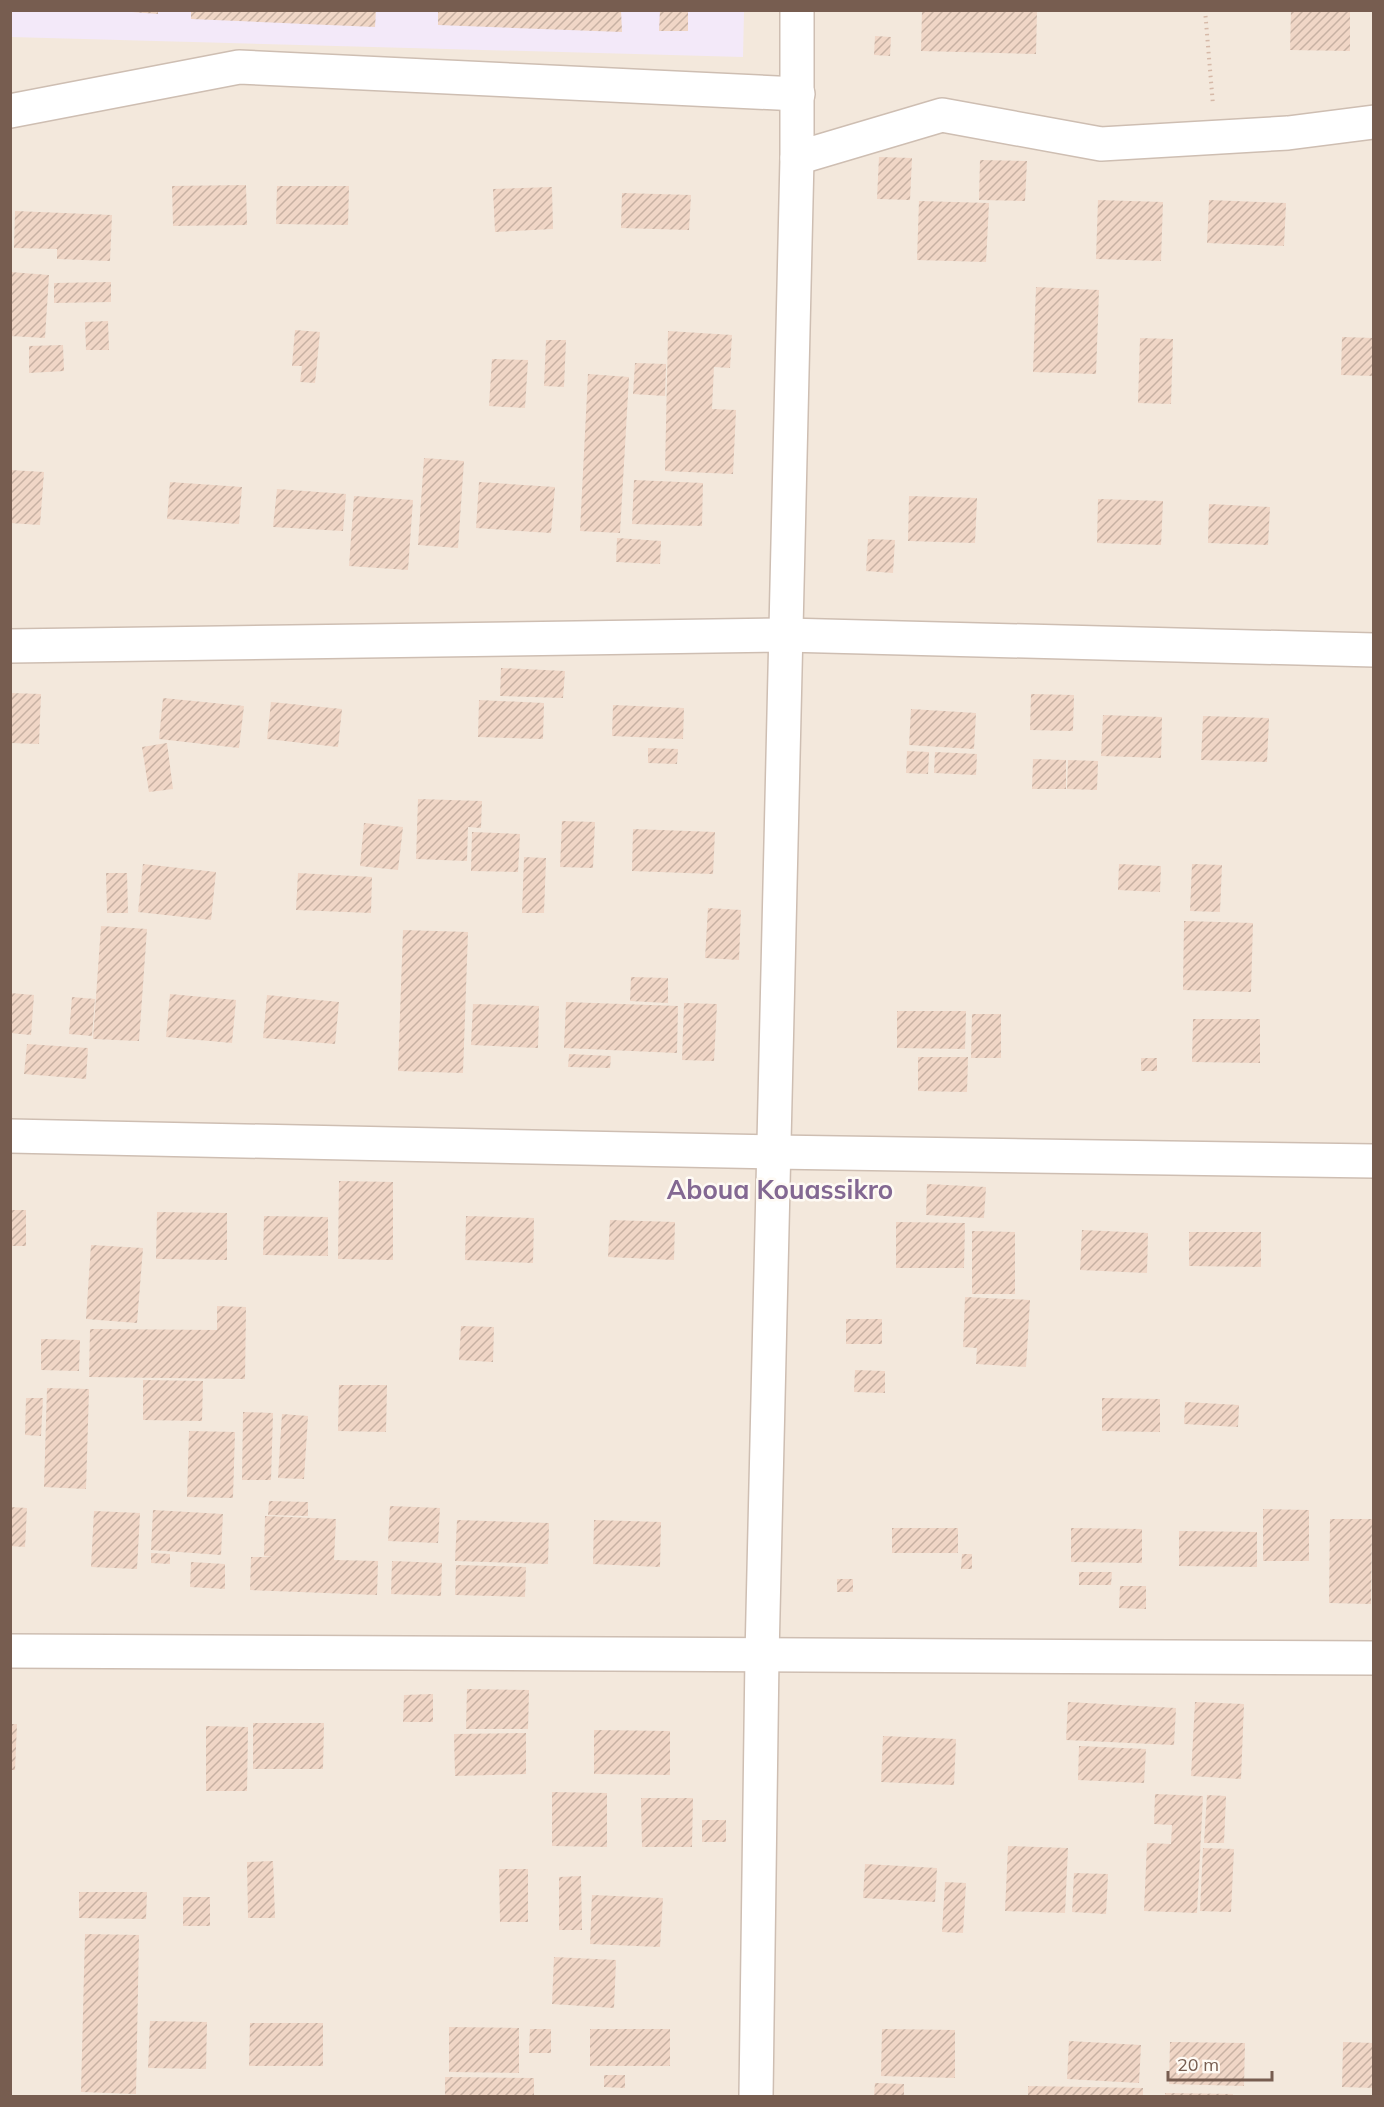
<svg xmlns="http://www.w3.org/2000/svg" width="1384" height="2107" font-family="Mulish,sans-serif">
<style>
.residential{fill:#f3e8dc}
.education{fill:#f3e9f9}
.building{fill:url(#building-hatch)}
.lines{fill:none;stroke-linecap:round;stroke-linejoin:round}
.minor-casing{stroke:#cebeb2;stroke-width:36}
.path{stroke:#d6b9a8;stroke-width:4;stroke-dasharray:1.5 4.5;stroke-linecap:butt}
.minor{stroke:#fff;stroke-width:33}
.labels{text-anchor:middle;stroke-width:5;stroke-linejoin:round;paint-order:stroke}
.quarter-label{font-size:26px;font-weight:bold;fill:#836892;stroke:#fefaf4}
</style>
<defs>
<pattern id="building-hatch" width="6" height="6" patternUnits="userSpaceOnUse" patternTransform="scale(1.5)"><rect width="6" height="6" fill="#f0d6c6"/><path d="M-1 1l2-2M0 6l6-6M5 7l2-2" fill="none" stroke="#c7b1a3"/></pattern>
</defs>
<rect width="100%" height="100%" fill="#fcf6ed"/>
<rect class="residential" x="11" y="11" width="1362" height="2085"/>
<polygon class="education" points="11,10 744,11 743,57 11,37"/>
<g class="building">
<polygon points="132,10 158,10 158,14 132,12"/>
<polygon points="191,10 376,10 375,27 191,19"/>
<polygon points="438,10 621,10 622,32 438,25"/>
<polygon points="660,10 688,10 688,31 659,31"/>
<polygon points="922,10 1037,10 1036,54 921,51"/>
<polygon points="1291,10 1350,10 1350,51 1290,50"/>
<polygon points="875,36 891,37 890,56 874,55"/>
<polygon points="879,157 912,158 910,200 877,199"/>
<polygon points="980,160 1027,161 1025,201 979,200"/>
<polygon points="246,185 247,225 173,226 172,186"/>
<polygon points="277,186 349,186 348,225 276,224"/>
<polygon points="552,187 553,229 495,232 493,189"/>
<polygon points="622,193 691,195 689,230 621,228"/>
<polygon points="1098,200 1163,202 1161,261 1096,259"/>
<polygon points="1209,200 1286,203 1284,246 1207,243"/>
<polygon points="919,201 989,203 986,262 917,260"/>
<polygon points="15,211 112,215 110,261 57,259 57,249 14,248"/>
<polygon points="10,272 49,275 45,338 10,336"/>
<polygon points="111,282 111,302 54,303 54,283"/>
<polygon points="1036,287 1099,290 1096,374 1033,372"/>
<polygon points="108,321 109,350 86,350 85,322"/>
<polygon points="295,330 320,332 315,383 300,382 302,366 292,366"/>
<polygon points="668,331 732,335 730,368 714,367 712,409 736,410 733,474 665,471"/>
<polygon points="1342,337 1374,338 1374,376 1341,375"/>
<polygon points="1140,338 1173,339 1171,404 1138,403"/>
<polygon points="546,340 566,340 564,387 544,386"/>
<polygon points="63,345 64,371 29,373 29,346"/>
<polygon points="492,359 528,360 525,408 489,406"/>
<polygon points="635,363 666,364 665,396 633,394"/>
<polygon points="588,374 629,377 620,533 580,531"/>
<polygon points="424,458 464,461 458,548 418,545"/>
<polygon points="10,470 44,472 40,525 10,523"/>
<polygon points="634,480 703,483 702,526 632,524"/>
<polygon points="170,482 242,487 239,524 167,519"/>
<polygon points="479,482 555,487 551,533 476,528"/>
<polygon points="277,489 346,494 343,531 273,527"/>
<polygon points="354,496 413,500 408,570 349,566"/>
<polygon points="909,496 977,498 975,543 908,541"/>
<polygon points="1098,499 1163,501 1161,545 1097,543"/>
<polygon points="1209,504 1270,507 1268,545 1208,543"/>
<polygon points="617,538 661,541 660,564 616,562"/>
<polygon points="868,539 895,540 893,573 866,571"/>
<polygon points="501,668 565,671 563,698 500,696"/>
<polygon points="10,693 41,694 39,744 10,743"/>
<polygon points="1031,694 1074,695 1073,731 1030,730"/>
<polygon points="163,698 244,706 239,748 159,739"/>
<polygon points="479,700 544,703 543,739 478,737"/>
<polygon points="271,702 342,709 338,747 267,739"/>
<polygon points="613,705 684,708 683,739 612,736"/>
<polygon points="911,709 976,713 974,749 909,745"/>
<polygon points="1103,715 1162,717 1161,758 1101,756"/>
<polygon points="1203,716 1269,718 1267,762 1201,760"/>
<polygon points="167,743 173,789 149,792 142,747"/>
<polygon points="648,748 678,749 677,764 648,763"/>
<polygon points="907,751 929,752 928,774 906,773"/>
<polygon points="935,752 977,754 976,775 934,773"/>
<polygon points="1033,759 1066,760 1066,789 1032,789"/>
<polygon points="1068,760 1098,761 1097,790 1067,789"/>
<polygon points="418,799 482,801 481,828 468,827 467,861 416,859"/>
<polygon points="562,821 595,822 593,868 560,867"/>
<polygon points="364,823 403,827 398,870 360,866"/>
<polygon points="633,829 715,832 713,874 632,871"/>
<polygon points="472,832 520,834 518,872 471,871"/>
<polygon points="524,857 546,858 544,913 522,913"/>
<polygon points="143,864 216,872 211,920 138,912"/>
<polygon points="1119,864 1161,866 1160,892 1118,890"/>
<polygon points="1192,864 1222,865 1220,912 1190,911"/>
<polygon points="106,873 127,873 128,913 107,913"/>
<polygon points="298,873 372,877 371,913 296,910"/>
<polygon points="708,908 741,910 739,960 705,958"/>
<polygon points="1184,921 1253,923 1251,992 1183,990"/>
<polygon points="101,926 147,929 139,1041 93,1039"/>
<polygon points="403,930 468,932 463,1073 398,1071"/>
<polygon points="631,977 668,978 668,1003 630,1001"/>
<polygon points="10,993 34,995 31,1035 10,1033"/>
<polygon points="170,994 236,1000 232,1043 166,1037"/>
<polygon points="267,995 339,1002 335,1044 263,1038"/>
<polygon points="72,997 95,999 92,1036 69,1034"/>
<polygon points="566,1002 678,1006 677,1053 564,1048"/>
<polygon points="684,1003 717,1004 714,1061 682,1060"/>
<polygon points="473,1004 539,1006 538,1048 471,1045"/>
<polygon points="897,1011 966,1011 965,1049 897,1048"/>
<polygon points="972,1014 1001,1014 1001,1058 971,1058"/>
<polygon points="1193,1019 1260,1019 1260,1063 1192,1062"/>
<polygon points="27,1044 88,1048 86,1079 24,1074"/>
<polygon points="569,1054 611,1056 610,1068 568,1067"/>
<polygon points="918,1057 968,1057 967,1092 918,1091"/>
<rect x="1141" y="1058" width="16" height="13"/>
<polygon points="339,1181 393,1182 393,1260 338,1259"/>
<polygon points="927,1184 986,1187 984,1218 926,1215"/>
<rect x="10" y="1210" width="16" height="36"/>
<polygon points="157,1212 227,1213 227,1260 156,1259"/>
<polygon points="264,1216 328,1217 328,1256 263,1255"/>
<polygon points="466,1216 534,1218 533,1263 465,1260"/>
<polygon points="610,1220 675,1222 674,1260 608,1257"/>
<polygon points="896,1222 965,1223 964,1268 896,1268"/>
<polygon points="1082,1230 1148,1233 1147,1273 1080,1270"/>
<polygon points="972,1231 1015,1232 1015,1294 972,1294"/>
<polygon points="1189,1232 1261,1232 1261,1267 1189,1266"/>
<polygon points="91,1245 143,1248 137,1323 86,1319"/>
<polygon points="965,1297 1030,1300 1026,1367 976,1364 977,1348 963,1347"/>
<polygon points="217,1306 246,1307 245,1379 89,1377 90,1329 217,1330"/>
<rect x="846" y="1319" width="36" height="25"/>
<polygon points="461,1326 494,1327 493,1362 459,1360"/>
<polygon points="41,1339 80,1340 79,1371 41,1370"/>
<polygon points="855,1370 885,1371 885,1393 854,1392"/>
<polygon points="143,1380 203,1381 202,1421 143,1420"/>
<polygon points="339,1385 387,1385 386,1432 338,1431"/>
<polygon points="47,1388 89,1389 86,1489 44,1487"/>
<polygon points="26,1398 43,1398 41,1436 25,1435"/>
<polygon points="1102,1398 1160,1399 1160,1432 1102,1431"/>
<polygon points="1185,1402 1239,1405 1238,1427 1184,1424"/>
<polygon points="243,1412 273,1413 271,1480 242,1480"/>
<polygon points="282,1414 308,1416 304,1479 278,1478"/>
<polygon points="189,1431 235,1432 233,1498 187,1497"/>
<polygon points="269,1501 308,1502 308,1516 268,1515"/>
<polygon points="390,1506 440,1508 438,1543 388,1541"/>
<polygon points="10,1507 27,1508 25,1547 10,1546"/>
<polygon points="1263,1509 1309,1510 1309,1561 1263,1561"/>
<polygon points="153,1510 223,1514 221,1555 151,1550"/>
<polygon points="94,1511 140,1513 137,1569 91,1567"/>
<polygon points="265,1516 336,1519 334,1560 378,1561 377,1595 250,1590 251,1557 273,1557 264,1556"/>
<polygon points="1330,1519 1372,1519 1371,1604 1329,1603"/>
<polygon points="457,1520 549,1523 548,1564 455,1561"/>
<polygon points="594,1520 661,1522 660,1567 593,1564"/>
<rect x="892" y="1528" width="66" height="25"/>
<polygon points="1071,1528 1142,1529 1142,1563 1071,1562"/>
<polygon points="1179,1531 1257,1532 1257,1567 1179,1566"/>
<polygon points="151,1553 170,1554 170,1564 151,1563"/>
<polygon points="962,1554 972,1554 972,1569 961,1569"/>
<polygon points="392,1561 442,1563 441,1596 391,1594"/>
<polygon points="191,1562 225,1564 225,1589 190,1587"/>
<polygon points="456,1565 526,1567 525,1597 455,1595"/>
<polygon points="1079,1572 1112,1572 1111,1585 1079,1585"/>
<rect x="837" y="1579" width="16" height="13"/>
<polygon points="1120,1586 1146,1586 1146,1609 1119,1608"/>
<polygon points="467,1689 529,1690 528,1729 466,1729"/>
<polygon points="433,1694 433,1722 403,1722 404,1695"/>
<polygon points="1068,1702 1176,1708 1174,1745 1066,1740"/>
<polygon points="1195,1702 1244,1704 1241,1779 1191,1776"/>
<polygon points="253,1723 324,1723 323,1769 253,1769"/>
<polygon points="10,1724 17,1724 15,1770 10,1770"/>
<polygon points="206,1726 248,1727 247,1791 206,1791"/>
<polygon points="594,1730 670,1731 670,1775 594,1774"/>
<polygon points="526,1733 526,1774 455,1776 454,1734"/>
<polygon points="883,1736 956,1739 954,1785 881,1782"/>
<polygon points="1079,1746 1146,1749 1144,1783 1078,1780"/>
<polygon points="552,1792 607,1793 607,1847 552,1846"/>
<polygon points="1155,1794 1203,1796 1197,1913 1144,1911 1147,1843 1171,1844 1172,1825 1154,1824"/>
<polygon points="1207,1795 1226,1796 1224,1843 1204,1843"/>
<polygon points="641,1798 693,1798 692,1847 642,1847"/>
<rect x="702" y="1820" width="24" height="22"/>
<polygon points="1008,1846 1068,1848 1065,1913 1005,1911"/>
<polygon points="1203,1848 1234,1849 1231,1912 1200,1911"/>
<polygon points="273,1861 275,1918 248,1918 247,1862"/>
<polygon points="865,1864 937,1868 935,1902 863,1898"/>
<polygon points="499,1869 528,1869 528,1922 500,1922"/>
<polygon points="1074,1873 1108,1874 1106,1914 1072,1912"/>
<polygon points="581,1876 582,1930 559,1930 559,1877"/>
<polygon points="945,1882 966,1883 963,1933 942,1932"/>
<polygon points="79,1892 147,1892 146,1919 79,1918"/>
<polygon points="592,1895 663,1898 660,1947 590,1944"/>
<rect x="183" y="1897" width="27" height="29"/>
<polygon points="85,1934 139,1935 136,2094 81,2092"/>
<polygon points="554,1957 616,1960 614,2008 552,2004"/>
<polygon points="150,2021 207,2022 206,2069 148,2068"/>
<polygon points="250,2023 323,2023 323,2066 249,2066"/>
<polygon points="449,2027 519,2028 519,2073 449,2072"/>
<polygon points="530,2029 551,2029 551,2053 529,2053"/>
<rect x="590" y="2029" width="80" height="37"/>
<polygon points="882,2029 955,2030 955,2078 881,2076"/>
<polygon points="1069,2041 1141,2045 1139,2083 1067,2079"/>
<polygon points="1170,2042 1245,2043 1244,2086 1169,2084"/>
<polygon points="1343,2042 1374,2043 1374,2088 1342,2087"/>
<polygon points="604,2075 625,2075 625,2088 604,2087"/>
<polygon points="445,2077 534,2078 534,2096 445,2096"/>
<polygon points="875,2083 904,2084 904,2096 874,2096"/>
<polygon points="1028,2086 1143,2088 1143,2096 1028,2096"/>
<polygon points="1165,2093 1233,2094 1233,2096 1165,2096"/>
</g>
<g class="lines">
<g class="minor-casing">
<g id="minor">
<polyline points="10,111 239,67 798,94"/>
<polyline points="797,158 942,115 1101,144 1288,133 1374,122"/>
<polyline points="10,646 786,635 1374,650"/>
<polyline points="10,1136 774,1152 1374,1161"/>
<polyline points="10,1651 1374,1658"/>
<polyline points="756,2096 762,1656 797,158 797,10"/>
</g>
</g>
<polyline class="path" points="1205,10 1213,105"/>
<use href="#minor" class="minor"/>
</g>
<g class="labels">
<g class="quarter-label">
<text x="780" y="1199">Aboua Kouassikro</text>
</g>
</g>
<rect width="1384" height="2107" fill="none" stroke="#775d50" stroke-width="24"/>
<path d="M1168 2071v9h104v-9" fill="none" stroke="#775d50" stroke-width="3"/>
<text x="1177" y="2071" font-size="18" fill="#775d50" stroke="#fefaf4" stroke-width="4.5" paint-order="stroke">20 m</text>
</svg>
